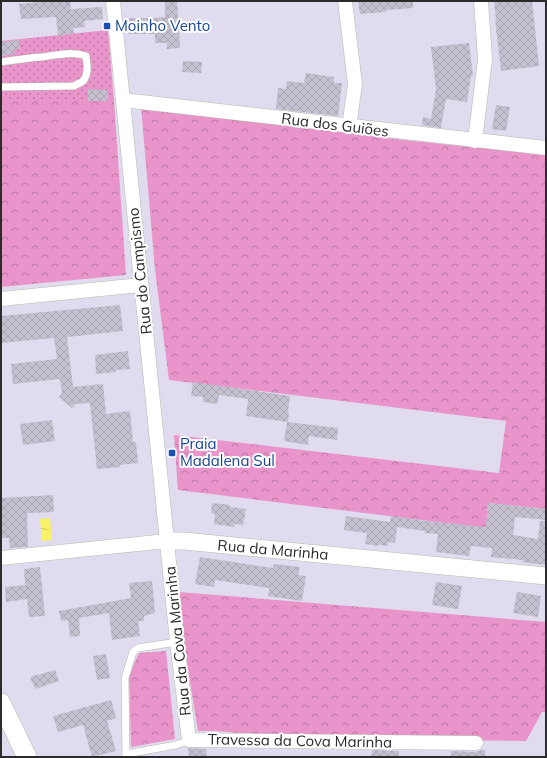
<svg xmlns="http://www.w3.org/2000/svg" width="547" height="758" font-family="Mulish,sans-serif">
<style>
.forest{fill:url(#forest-crowns)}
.park{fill:url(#park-dots)}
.water{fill:url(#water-ripples)}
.building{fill:url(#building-cross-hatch)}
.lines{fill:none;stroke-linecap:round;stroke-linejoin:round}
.service-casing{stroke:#b4bcac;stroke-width:8}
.minor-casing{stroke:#b4bcac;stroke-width:15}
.tertiary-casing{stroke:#b4bcac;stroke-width:18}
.secondary-casing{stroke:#b4bcac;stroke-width:20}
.service{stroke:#fff;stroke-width:7}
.minor{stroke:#fff;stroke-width:14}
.tertiary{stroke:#fff;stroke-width:17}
.secondary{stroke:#fff;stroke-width:19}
.transit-dot{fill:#1a4fb4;stroke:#fff;stroke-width:1.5}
.labels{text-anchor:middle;stroke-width:4;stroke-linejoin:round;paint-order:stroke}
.transit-label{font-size:15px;fill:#164399;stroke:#fff;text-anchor:start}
.street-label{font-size:15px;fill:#2b2b2b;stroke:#fff}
</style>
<defs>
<pattern id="forest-crowns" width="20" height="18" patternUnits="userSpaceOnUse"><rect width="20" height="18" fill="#e994ca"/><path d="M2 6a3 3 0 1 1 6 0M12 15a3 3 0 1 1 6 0" fill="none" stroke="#bd79a4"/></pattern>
<pattern id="park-dots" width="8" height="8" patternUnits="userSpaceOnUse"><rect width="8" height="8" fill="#e994ca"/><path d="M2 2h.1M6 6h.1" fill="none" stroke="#bd79a4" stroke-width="1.8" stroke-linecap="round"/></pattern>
<pattern id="water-ripples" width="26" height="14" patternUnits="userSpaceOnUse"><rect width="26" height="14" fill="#f8f266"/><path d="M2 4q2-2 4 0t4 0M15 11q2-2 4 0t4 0" fill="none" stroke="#d5d059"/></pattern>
<pattern id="building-cross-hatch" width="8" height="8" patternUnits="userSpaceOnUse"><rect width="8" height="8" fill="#c5c0d0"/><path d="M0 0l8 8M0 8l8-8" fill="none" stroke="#a9a5b3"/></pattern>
</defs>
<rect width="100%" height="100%" fill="#e0dbee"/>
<g class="forest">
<polygon points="1,101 114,101 126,275 1,287"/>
<polygon points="141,106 385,138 546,155 546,509 488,503 486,528 178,490 174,435 499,473 506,421 169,380 155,270"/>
<polygon points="179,592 546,622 546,712 542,712 526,741 295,738 216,731 198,731 183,639"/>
<polygon points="166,651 175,739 131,747 129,675 139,653"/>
</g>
<polygon class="park" points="108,30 114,101 1,101 1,41"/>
<polygon class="water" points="50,518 52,540 42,541 40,519"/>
<g class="building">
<polygon points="40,1 70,1 71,9 102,7 103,19 84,21 85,27 73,28 74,33 58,36 56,17 21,19 19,4 40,2"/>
<polygon points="165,1 177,1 180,48 167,49 167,43 155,43 155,34 129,34 129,18 154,18 165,17"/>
<polygon points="358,1 413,1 413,8 386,10 386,12 360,14"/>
<polygon points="494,1 532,1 539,66 501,71 495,20 496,20"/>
<polygon points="19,40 20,49 14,50 15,54 1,56 1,42"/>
<polygon points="469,43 473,76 471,76 467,102 446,99 441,128 422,125 423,117 431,119 436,89 431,47"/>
<polygon points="183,61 202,62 201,73 182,72"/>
<polygon points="306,73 334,77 334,83 342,83 338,116 276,109 278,88 286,89 287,81 304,83"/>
<polygon points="88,89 108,90 108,101 88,101"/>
<polygon points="496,105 510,107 506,131 492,129"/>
<polygon points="120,305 123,331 67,337 73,387 103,384 106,414 130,411 133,442 136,442 138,463 119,465 120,467 97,469 90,403 75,404 72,408 59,397 62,393 60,379 13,384 11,364 57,359 54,338 1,343 1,316"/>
<polygon points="128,351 130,369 116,370 116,372 96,374 95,355"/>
<polygon points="193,382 290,396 288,412 289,412 288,422 246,416 248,399 219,395 217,404 203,402 203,397 191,396"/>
<polygon points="52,420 55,441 23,445 20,424"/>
<polygon points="287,422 338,428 337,440 309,436 308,445 284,441"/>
<polygon points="53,495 54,512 27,513 28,547 10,548 9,538 1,538 1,498"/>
<polygon points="212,503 230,505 230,507 246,509 243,525 234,524 234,527 214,524 215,514 211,513"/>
<polygon points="488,503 546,509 546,520 515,517 513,535 538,539 540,521 546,521 546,565 522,562 523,560 491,557 492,548 471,546 469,556 436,552 438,534 425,533 425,531 397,527 395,543 388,542 388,546 378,545 378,546 365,544 367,533 344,530 346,516 390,522 391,516 426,521 486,527"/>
<polygon points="200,557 273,568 274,564 300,567 298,575 306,576 302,601 268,596 269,588 215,580 214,587 195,584"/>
<polygon points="40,567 45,616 29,617 27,599 6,602 5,587 25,585 24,569"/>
<polygon points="152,581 155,613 144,616 144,621 138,621 140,636 112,640 109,613 79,618 80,636 70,637 68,620 61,621 59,611 131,598 129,583"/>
<polygon points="436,582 462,586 458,609 432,605"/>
<polygon points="517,592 541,596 538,617 513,613"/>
<polygon points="106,654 110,678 97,680 93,656"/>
<polygon points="55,670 59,681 35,689 30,677"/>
<polygon points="111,700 116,718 107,721 116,751 92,757 83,725 58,732 53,716"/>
<polygon points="188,748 206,749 207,757 189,757"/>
<polygon points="372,750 399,751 399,757 371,757"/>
<polygon points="481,750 485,750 485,757 451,757 451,751 476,752"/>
</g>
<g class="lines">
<g class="service-casing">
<g id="service">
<path d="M1,62c14,-2 27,-4 41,-5 14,-2 30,-6 44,-1 1,8 3,18 -3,25 -2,2 -6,3 -9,5l-73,1"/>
<polyline points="126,754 176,745 189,740"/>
<polyline points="126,757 125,678 133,652 138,648 177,642"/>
</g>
</g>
<g class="minor-casing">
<g id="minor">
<polyline points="113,1 177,642 189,740 476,743"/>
<polyline points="345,1 355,84 349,127"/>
<polyline points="123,100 546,148"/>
<polyline points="475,141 485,59 481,1"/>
<polyline points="1,299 141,285"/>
<polyline points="1,558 167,541"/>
</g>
</g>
<g class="tertiary-casing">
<polyline id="tertiary" points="167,541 184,541 546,576"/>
</g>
<g class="secondary-casing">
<polyline id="secondary" points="1,703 27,757"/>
</g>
<use href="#service" class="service"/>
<use href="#minor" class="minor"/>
<use href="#tertiary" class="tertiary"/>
<use href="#secondary" class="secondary"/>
</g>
<g class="transit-dot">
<rect x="103" y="22" width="8" height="8" rx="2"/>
<rect x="168" y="449" width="8" height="8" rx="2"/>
</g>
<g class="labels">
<g class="transit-label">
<text x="115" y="31">Moinho Vento</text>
<text x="180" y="449">Praia<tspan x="180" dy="17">Madalena Sul</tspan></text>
</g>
<g class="street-label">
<text transform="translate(335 125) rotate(7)" y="5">Rua dos Guiões</text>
<text transform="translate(140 271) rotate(-96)" y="5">Rua do Campismo</text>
<text transform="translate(273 550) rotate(5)" y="5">Rua da Marinha</text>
<text transform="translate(178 641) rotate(-96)" y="5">Rua da Cova Marinha</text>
<text transform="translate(300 741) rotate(1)" y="5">Travessa da Cova Marinha</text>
</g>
</g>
<rect width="547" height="758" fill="none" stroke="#2b2b2b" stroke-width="4"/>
</svg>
